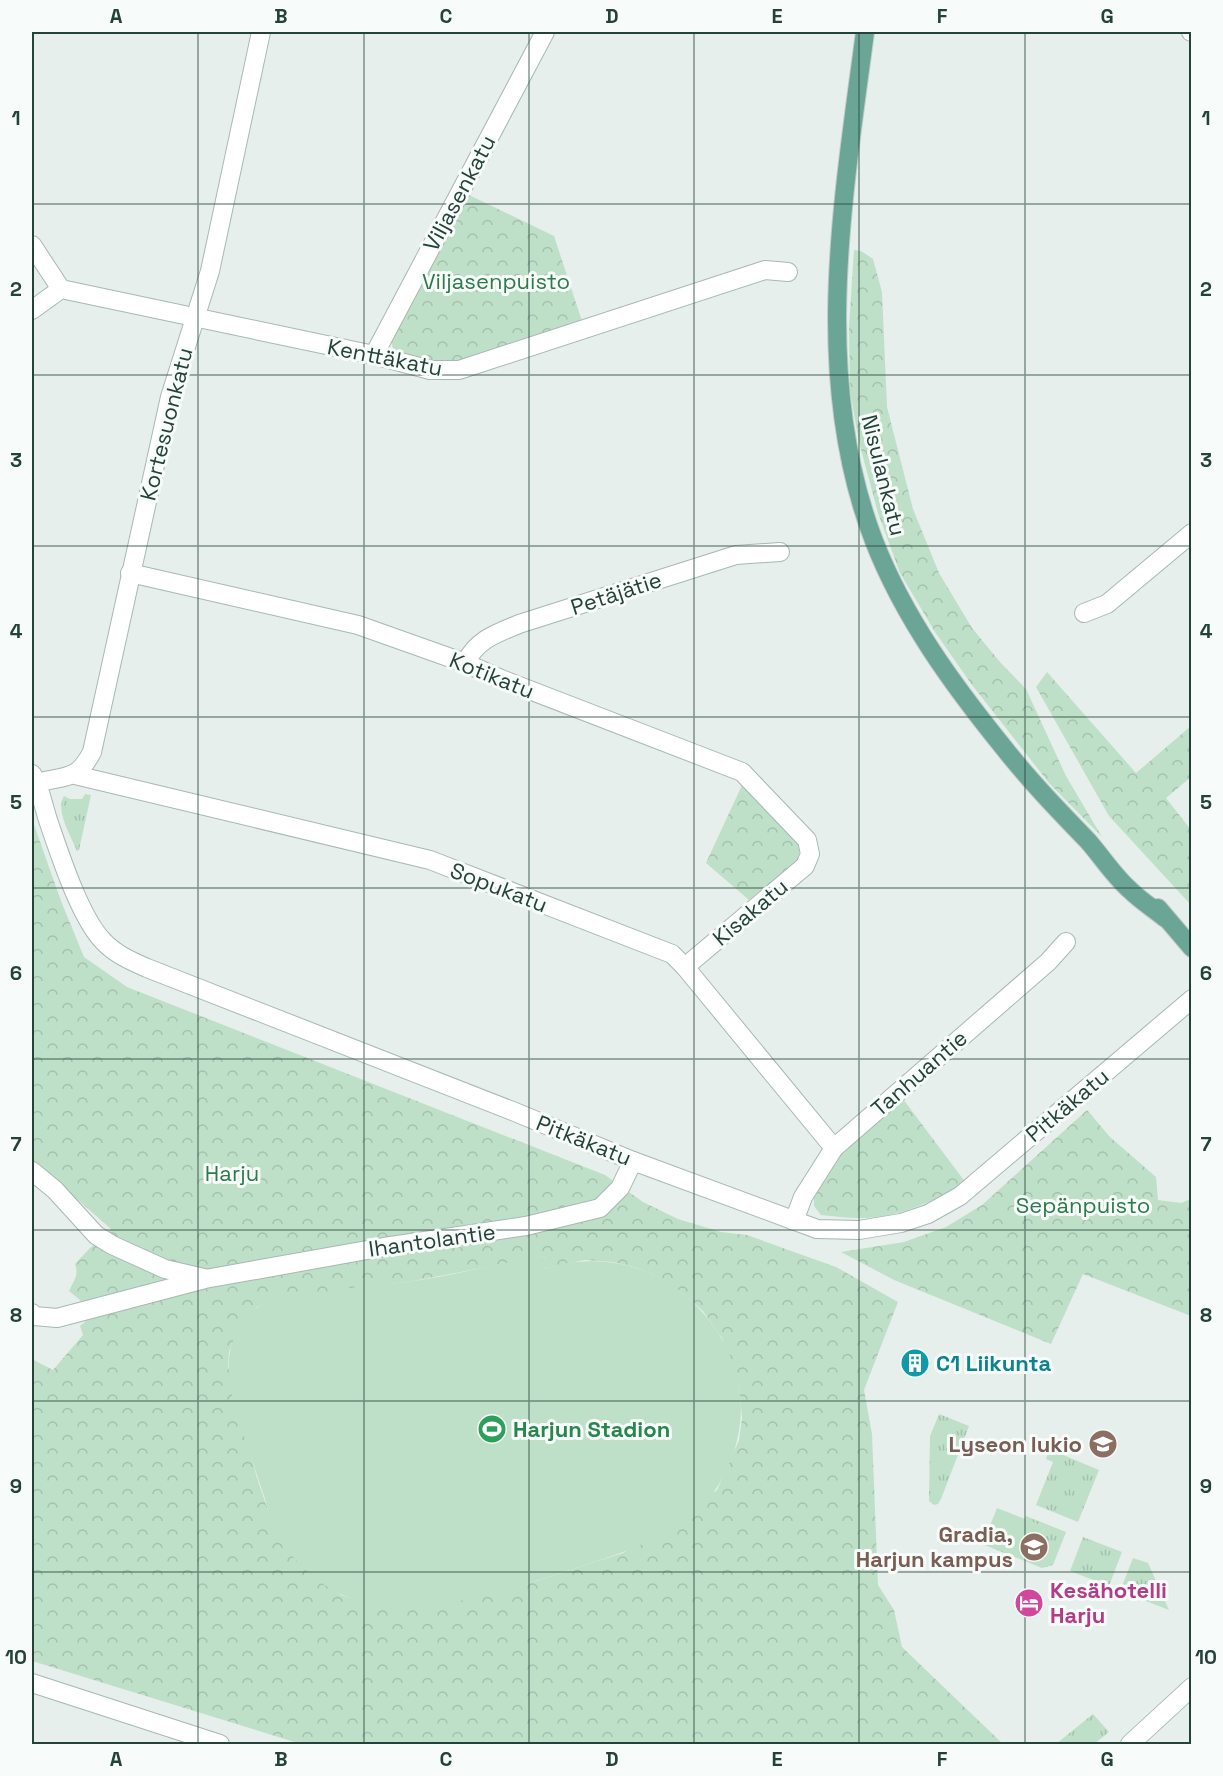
<svg xmlns="http://www.w3.org/2000/svg" width="1223" height="1776" font-family="'Space Grotesk',sans-serif">
<style>
.grass{fill:url(#grass-tufts)}
.forest{fill:url(#forest-crowns);fill-rule:evenodd}
.pitch{fill:#bfe0c8}
.lines{fill:none;stroke-linecap:round;stroke-linejoin:round}
.minor-casing{stroke:#a8b8b2;stroke-width:20}
.major-casing{stroke:#c2cac8;stroke-width:20}
.minor{stroke:#fff;stroke-width:18}
.major{stroke:#6aa596;stroke-width:18}
.grid{fill:none;stroke:#24423a;stroke-width:1.5;stroke-opacity:0.55}
.labels{text-anchor:middle;stroke-width:6;stroke-linejoin:round;paint-order:stroke}
.street-label{font-size:22px;fill:#24423a;stroke:#f7fbf9}
.park-label{font-size:22px;fill:#2d7a4b;stroke:#f7fbf9}
.culture-label{font-size:22px;font-weight:bold;fill:#0d838f;stroke:#f7fbf9;text-anchor:start}
.leisure-label{font-size:22px;font-weight:bold;fill:#27864d;stroke:#f7fbf9;text-anchor:start}
.education-label{font-size:22px;font-weight:bold;fill:#785e54;stroke:#f7fbf9;text-anchor:end}
.hotel-label{font-size:22px;font-weight:bold;fill:#b23c85;stroke:#f7fbf9;text-anchor:start}
.neatline{fill:none;stroke:#24423a;stroke-width:2}
.grid-label{font-size:20px;text-anchor:middle;font-weight:bold;fill:#24423a}
</style>
<defs>
<pattern id="grass-tufts" width="24" height="20" patternUnits="userSpaceOnUse" patternTransform="scale(1.5)"><rect width="24" height="20" fill="#bfe0c8"/><path d="M3 7l-1-3M5 7V3M7 7l1-3M15 17l-1-3M17 17v-4M19 17l1-3" fill="none" stroke="#a4c1ad"/></pattern>
<pattern id="forest-crowns" width="20" height="18" patternUnits="userSpaceOnUse" patternTransform="scale(1.5)"><rect width="20" height="18" fill="#bfe0c8"/><path d="M2 6a3 3 0 1 1 6 0M12 15a3 3 0 1 1 6 0" fill="none" stroke="#a4c1ad"/></pattern>
</defs>
<rect width="100%" height="100%" fill="#e6efeb"/>
<g class="grass">
<path d="M85,794l6,1 -12,55 -2,1c-6,-15 -22,-40 -13,-55l6,3h12z"/>
<polygon points="939,1414 969,1426 941,1499 938,1504 934,1505 929,1501 930,1436"/>
<polygon points="1049,1449 1099,1470 1078,1522 1036,1505 1053,1462 1046,1459"/>
<polygon points="1026,1516 1066,1532 1053,1565 1042,1568 982,1544 985,1538 1033,1557 1045,1527 1024,1519"/>
<polygon points="1083,1537 1122,1552 1109,1586 1070,1571"/>
<polygon points="1133,1558 1148,1563 1169,1610 1120,1591"/>
<polygon points="1093,1714 1109,1732 1094,1744 1056,1744"/>
</g>
<g class="forest">
<polygon points="469,195 554,236 582,321 457,363 430,363 398,355 393,349 391,339"/>
<polygon points="854,250 861,251 873,259 882,292 887,407 913,509 939,573 972,628 1000,662 1026,689 1066,776 1102,837 1049,783 972,685 935,632 900,573 878,513 859,442 850,391 849,327"/>
<polygon points="1047,672 1136,773 1191,726 1191,777 1166,798 1191,830 1191,905 1109,816 1036,687"/>
<polygon points="743,783 799,845 799,854 797,860 749,900 706,863"/>
<path d="M32,819l29,82 23,56 43,30 478,188 38,27 35,17 43,13 26,3 89,32 62,35 -34,88 8,44 6,151 16,25 8,37 101,97h-702l-269,-83v-302l21,11 30,-35 -3,-9 7,-6 -7,-20 -11,-9c5,-11 10,-15 6,-27l14,-15 22,-20 -79,-69zM545,1256l-3,13 43,-9 28,2 21,5 18,7 29,18 22,19 19,27 17,47 3,33 -3,22 -22,50 -94,63 -87,28 -96,22 -38,4 -34,-4 -27,-8 -50,-41 -16,-23 -18,-53 -29,-112 1,-14 9,-22 19,-23 7,-3 95,-17 49,-5z"/>
<path d="M903,1099l63,84c-31,18 -71,36 -107,35 -13,0 -25,-2 -38,-3l-7,-9v-13l27,-38z"/>
<polygon points="1087,1110 1110,1137 1156,1177 1158,1200 1181,1203 1191,1199 1191,1316 1083,1274 1051,1344 894,1280 841,1252 904,1242 946,1227 982,1205"/>
</g>
<g class="pitch">
<path d="M545,1256l-2,13c52,-16 102,-8 144,28 53,46 70,115 37,178 -8,15 -20,33 -34,43 -37,26 -80,39 -123,53 -53,17 -108,35 -164,36 -29,1 -63,-9 -85,-27 -17,-13 -32,-29 -42,-47 -6,-10 -8,-23 -11,-34 -7,-20 -13,-40 -20,-60 -10,-34 -27,-74 -7,-109 5,-8 15,-21 23,-25 13,-6 28,-7 42,-9 18,-3 37,-7 55,-9 16,-3 33,-3 49,-5 47,-6 92,-20 138,-26z"/>
<polygon points="997,1508 1045,1527 1033,1558 985,1538"/>
</g>
<g class="lines">
<g class="minor-casing">
<g id="minor">
<polyline points="1191,32 1192,32"/>
<polyline points="32,245 61,289 374,355 430,370 459,370 765,270 788,272"/>
<polyline points="32,310 61,289"/>
<polyline points="374,355 545,32"/>
<polyline points="130,573 358,625 465,663 501,679 742,772 807,840 810,854 805,866 685,967"/>
<polyline points="1084,613 1107,604 1192,533"/>
<path d="M465,663c13,-24 30,-29 54,-39l217,-69 44,-3"/>
<path d="M32,774c9,15 11,32 17,49 11,32 31,94 54,118 12,13 28,20 44,27l368,144 118,49 184,68 42,1 42,-7 27,-9 32,-18 232,-197"/>
<polyline points="75,775 430,860 672,954 685,967 834,1148"/>
<path d="M37,783c29,-8 40,-2 55,-31l78,-355 40,-126 51,-239"/>
<polyline points="32,1171 55,1190 96,1235 112,1245 165,1269 204,1278"/>
<polyline points="794,1221 803,1197 834,1148 1048,962 1066,942"/>
<polyline points="32,1313 34,1316 57,1318 205,1279 384,1247 526,1226 600,1208 620,1188 633,1161"/>
<polyline points="32,1683 220,1744"/>
<polyline points="1130,1744 1192,1687"/>
</g>
</g>
<g class="major-casing">
<g id="major">
<path d="M865,32c-22,168 -54,345 9,509 30,77 79,144 130,207 26,33 55,63 84,93 14,16 26,35 42,49 11,11 24,19 35,28"/>
<polyline points="1158,908 1192,948"/>
</g>
</g>
<use href="#minor" class="minor"/>
<use href="#major" class="major"/>
</g>
<path class="grid" d="M198,32v1712M364,32v1712M529,32v1712M694,32v1712M859,32v1712M1025,32v1712M32,204h1160M32,375h1160M32,546h1160M32,717h1160M32,888h1160M32,1059h1160M32,1230h1160M32,1401h1160M32,1572h1160"/>
<defs>
<g id="building-disc" transform="scale(1.5)"><circle r="9.5" fill="#0f9aa8" stroke="#f7fbf9"/><path d="M-4-6H4V6H1V3H-1V6H-4ZM-2.5-4.3h1.7v1.8h-1.7ZM.8-4.3h1.7v1.8H.8ZM-2.5-1h1.7V.8h-1.7ZM.8-1h1.7V.8H.8Z" fill="#fff"/></g>
<g id="stadium-disc" transform="scale(1.5)"><circle r="9.5" fill="#2e9e5b" stroke="#f7fbf9"/><path d="M0-5a6.5 5 0 1 0 0 10a6.5 5 0 1 0 0-10ZM-3.5-1.8h7v3.6h-7Z" fill="#fff"/></g>
<g id="school-disc" transform="scale(1.5)"><circle r="9.5" fill="#8d6e63" stroke="#f7fbf9"/><path d="M0-5L7-2L0 1L-7-2ZM-4 1L0 2.5L4 1V4Q0 6-4 4Z" fill="#fff"/></g>
<g id="university-disc" transform="scale(1.5)"><circle r="9.5" fill="#8d6e63" stroke="#f7fbf9"/><path d="M0-5L7-2L0 1L-7-2ZM-4 1L0 2.5L4 1V4Q0 6-4 4Z" fill="#fff"/></g>
<g id="hotel-disc" transform="scale(1.5)"><circle r="9.5" fill="#d1479c" stroke="#f7fbf9"/><path d="M-6-4.5h1.5V1H6V5H4.5V3h-9V5H-6ZM-4 0a1.8 1.8 0 1 1 3.6 0ZM.5 0V-2.5h3Q6-2.5 6 0Z" fill="#fff"/></g>
</defs>
<g fill-rule="evenodd">
<use href="#building-disc" x="915" y="1363"/>
<use href="#stadium-disc" x="492" y="1429"/>
<use href="#school-disc" x="1103" y="1444"/>
<use href="#university-disc" x="1034" y="1547"/>
<use href="#hotel-disc" x="1029" y="1603"/>
</g>
<g class="labels">
<g class="street-label">
<text transform="translate(459 193) rotate(-62)" y="8">Viljasenkatu</text>
<text transform="translate(385 357) rotate(11)" y="8">Kenttäkatu</text>
<text transform="translate(166 424) rotate(-76)" y="8">Kortesuonkatu</text>
<text transform="translate(884 475) rotate(76)" y="8">Nisulankatu</text>
<text transform="translate(616 593) rotate(-18)" y="8">Petäjätie</text>
<text transform="translate(492 675) rotate(22)" y="8">Kotikatu</text>
<text transform="translate(499 887) rotate(21)" y="8">Sopukatu</text>
<text transform="translate(750 912) rotate(-40)" y="8">Kisakatu</text>
<text transform="translate(919 1073) rotate(-41)" y="8">Tanhuantie</text>
<text transform="translate(1067 1105) rotate(-40)" y="8">Pitkäkatu</text>
<text transform="translate(584 1140) rotate(22)" y="8">Pitkäkatu</text>
<text transform="translate(432 1240) rotate(-8)" y="8">Ihantolantie</text>
</g>
<g class="park-label">
<text x="496" y="289">Viljasenpuisto</text>
<text x="232" y="1181">Harju</text>
<text x="1083" y="1213">Sepänpuisto</text>
</g>
<g class="culture-label">
<text x="936" y="1371">C1 Liikunta</text>
</g>
<g class="leisure-label">
<text x="513" y="1437">Harjun Stadion</text>
</g>
<g class="education-label">
<text x="1082" y="1452">Lyseon lukio</text>
<text x="1013" y="1542">Gradia,<tspan x="1013" dy="25">Harjun kampus</tspan></text>
</g>
<g class="hotel-label">
<text x="1050" y="1598">Kesähotelli<tspan x="1050" dy="25">Harju</tspan></text>
</g>
</g>
<rect width="1223" height="1776" fill="none" stroke="#f7fbf9" stroke-width="66"/>
<rect x="33" y="33" width="1157" height="1710" class="neatline"/>
<g class="grid-label">
<text x="116" y="23">A</text>
<text x="281" y="23">B</text>
<text x="446" y="23">C</text>
<text x="612" y="23">D</text>
<text x="777" y="23">E</text>
<text x="942" y="23">F</text>
<text x="1107" y="23">G</text>
<text x="16" y="125">1</text>
<text x="1206" y="125">1</text>
<text x="16" y="296">2</text>
<text x="1206" y="296">2</text>
<text x="16" y="467">3</text>
<text x="1206" y="467">3</text>
<text x="16" y="638">4</text>
<text x="1206" y="638">4</text>
<text x="16" y="809">5</text>
<text x="1206" y="809">5</text>
<text x="16" y="980">6</text>
<text x="1206" y="980">6</text>
<text x="16" y="1151">7</text>
<text x="1206" y="1151">7</text>
<text x="16" y="1322">8</text>
<text x="1206" y="1322">8</text>
<text x="16" y="1493">9</text>
<text x="1206" y="1493">9</text>
<text x="16" y="1664">10</text>
<text x="1206" y="1664">10</text>
<text x="116" y="1766">A</text>
<text x="281" y="1766">B</text>
<text x="446" y="1766">C</text>
<text x="612" y="1766">D</text>
<text x="777" y="1766">E</text>
<text x="942" y="1766">F</text>
<text x="1107" y="1766">G</text>
</g>
</svg>
